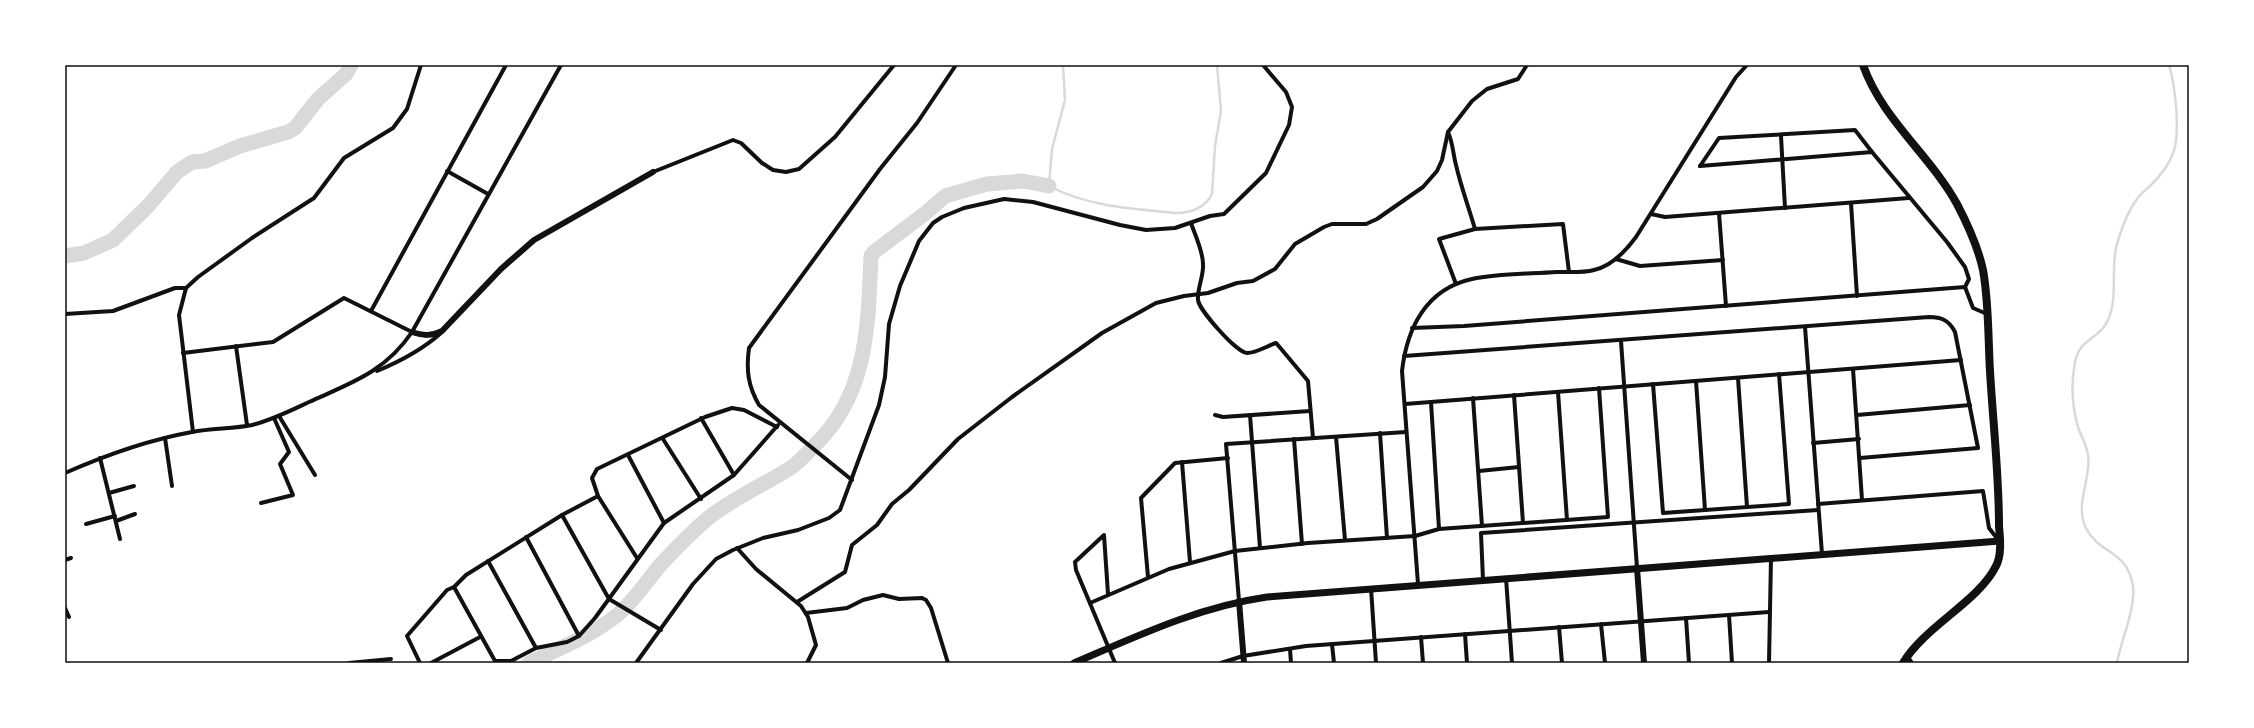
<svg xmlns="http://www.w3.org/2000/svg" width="2254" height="728" font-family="'Varela Round',sans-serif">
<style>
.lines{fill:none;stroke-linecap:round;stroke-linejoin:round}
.stream{stroke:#d9d9d9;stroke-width:2.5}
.river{stroke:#d9d9d9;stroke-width:15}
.minor{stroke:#111;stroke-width:4}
.tertiary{stroke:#111;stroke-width:6}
.secondary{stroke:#111;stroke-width:7}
.primary{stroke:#111;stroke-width:8}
.neatline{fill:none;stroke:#111;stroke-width:1.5}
</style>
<rect width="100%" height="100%" fill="#fff"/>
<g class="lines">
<g class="stream">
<path d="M1063,65l2,35 -13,49 -3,37c40,21 84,23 128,27 14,0 29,-6 35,-19l3,-48 6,-35 -4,-46"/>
<path d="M2117,663c4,-23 19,-55 16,-77 -6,-36 -32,-31 -46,-56 -14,-25 5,-51 1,-75 -1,-9 -7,-19 -10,-28 -6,-21 -7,-44 -3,-65 4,-23 24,-23 32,-40 12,-22 3,-56 10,-78 4,-14 11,-33 20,-45 4,-6 9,-9 14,-14 9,-9 18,-20 22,-32 8,-19 2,-68 -4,-88"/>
</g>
<g class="river">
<polyline points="65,256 84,253 113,240 148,206 177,172 192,162 205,161 240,146 288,132 295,128 318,99 346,74 351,65"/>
<path d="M529,663c29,-14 62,-27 87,-47 19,-15 32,-38 48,-55 13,-14 28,-29 43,-42 26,-21 57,-34 85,-52 8,-6 15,-14 22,-21 54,-51 54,-120 57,-190l3,-4 53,-40 18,-16 42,-12 36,-3 26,5"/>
</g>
<g class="minor">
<path d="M1448,132c5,11 5,22 8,33 5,22 13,43 19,64"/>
<polyline points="1781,136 1785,208"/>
<polyline points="1700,166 1872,152 1947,242 1965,267 1969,279 1965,287"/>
<polyline points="1700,166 1719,138 1855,130 1872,152"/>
<polyline points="447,171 488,194"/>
<polyline points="653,172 733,140 741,143 762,163 773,170 786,172 799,169 835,137 894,65"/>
<polyline points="1851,203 1857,296"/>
<polyline points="1719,213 1726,306"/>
<polyline points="1651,214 1665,217 1909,198"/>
<path d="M1191,223c4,12 12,28 12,41 1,12 -6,24 -5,36 1,10 39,53 49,53 9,0 20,-7 29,-10l1,1 31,37 5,57"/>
<polyline points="1616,259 1640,266 1723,260"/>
<polyline points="1456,284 1439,239 1475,229 1563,224 1569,272"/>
<polyline points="186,288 179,315 193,432"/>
<polyline points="371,311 506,65"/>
<polyline points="65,314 113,311 175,288 186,288 198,277 252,238 314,198 344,158 393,128 407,109 421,65"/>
<polyline points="1805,327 1822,554"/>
<polyline points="1412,328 1464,326 1965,287 1973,308 1987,314"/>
<polyline points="1621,341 1637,568"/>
<polyline points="236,346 247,425"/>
<polyline points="183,353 273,342 344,298 412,332"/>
<path d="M1404,356l525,-39c12,0 20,3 26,15l23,116 -118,10"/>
<polyline points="1853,369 1862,500"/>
<path d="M377,371c24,-10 45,-21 64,-38"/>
<polyline points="1738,378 1747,507"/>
<polyline points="1696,381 1705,510"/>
<polyline points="1653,384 1663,513 1789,504 1779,374"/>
<polyline points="1558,392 1567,520"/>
<polyline points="1514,395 1523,523"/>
<polyline points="1473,398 1482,526"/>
<polyline points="1431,402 1439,529 1608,517 1599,388"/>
<polyline points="1405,404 1961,360"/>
<polyline points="1215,415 1223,417 1310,411"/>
<polyline points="1250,415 1260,548"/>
<polyline points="1857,415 1970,405"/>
<polyline points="279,416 315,475"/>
<polyline points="701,418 734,475"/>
<polyline points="1380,433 1387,538"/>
<polyline points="1336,437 1345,540"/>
<polyline points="165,438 172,486"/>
<polyline points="663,439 701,499"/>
<polyline points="1294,439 1302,544"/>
<polyline points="1813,443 1859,439"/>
<polyline points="628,455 664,523"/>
<polyline points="100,458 120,539"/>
<polyline points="1182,462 1190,562"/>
<polyline points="1479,471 1519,467"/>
<path d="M65,473c41,-18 83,-33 127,-41 20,-4 41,-3 60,-7 20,-5 38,-14 57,-23 42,-19 76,-30 103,-70l149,-267"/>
<path d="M852,480l-93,-75c-11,-19 -13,-35 -10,-57l131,-179 37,-46 39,-58"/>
<polyline points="109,493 134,486"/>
<polyline points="598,496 637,558"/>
<polyline points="261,503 293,495 280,464 289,452 274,418"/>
<polyline points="1818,504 1983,491 1989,528 1999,541"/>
<polyline points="562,515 609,599 661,630"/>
<polyline points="116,521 135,514"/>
<polyline points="86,524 115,516"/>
<polyline points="526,537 579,636"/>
<polyline points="737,548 756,569 801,606 808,617 816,645 807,663"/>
<polyline points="65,560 71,558"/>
<polyline points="488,561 536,648"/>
<polyline points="1148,577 1141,498 1175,463 1228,458"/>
<polyline points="1506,578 1512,663"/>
<polyline points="1483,580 1481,533 1818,510"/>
<path d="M1418,584l-16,-213c5,-43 24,-82 70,-92 27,-6 58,-5 85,-7 12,0 26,1 37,-2 18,-4 31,-18 42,-33l100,-160 11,-12"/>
<polyline points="454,587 495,661 511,661 536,648 567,642 579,636 595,618 664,523 734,475 778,425"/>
<polyline points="1371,588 1376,663"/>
<polyline points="1108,594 1104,535 1075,562 1076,570 1115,663"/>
<polyline points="1239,601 1226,444 1406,432"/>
<polyline points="797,602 845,572 852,545 877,525 892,504 909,490 958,439 1012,397 1102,333 1156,303 1184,296 1208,293 1237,283 1253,281 1275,269 1295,244 1324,227 1332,224 1366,224 1377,219 1423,187 1437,171 1442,160 1448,132 1472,101 1487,89 1518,79 1527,65"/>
<polyline points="1090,603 1169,569 1235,551 1308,543 1415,536 1439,529"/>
<polyline points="65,608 69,617"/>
<polyline points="806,613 847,608 863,600 883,595 899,599 922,598 926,600 931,608 948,663"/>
<polyline points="1729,615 1732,663"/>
<polyline points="1686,618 1689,663"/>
<polyline points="1601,624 1605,663"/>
<polyline points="1559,627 1562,663"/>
<polyline points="1465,634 1467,663"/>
<polyline points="1421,637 1423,663"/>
<polyline points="1332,644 1334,663"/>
<polyline points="1290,649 1291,663"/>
<polyline points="1907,656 1912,663"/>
<polyline points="349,663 391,659"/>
<polyline points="420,663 407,636 447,590 454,587 466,575 562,515 598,496 592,478 597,469 705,417 732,408 744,410 777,427"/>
<polyline points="431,663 480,637"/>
<polyline points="636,663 693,584 716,559 733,550 763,538 798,530 829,518 840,510 879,405 885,377 889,324 900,286 919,241 933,223 942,217 964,208 1004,199 1033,202 1120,225 1146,230 1175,228 1210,216 1224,214 1266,173 1289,125 1292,107 1286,92 1263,65"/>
<polyline points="1221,663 1243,656 1306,646 1769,612"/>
<polyline points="1769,663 1771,558"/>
</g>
<g class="tertiary">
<path d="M412,332c12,4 19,4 30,-1l59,-62 33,-29 119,-68"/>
<polyline points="1637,568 1644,663"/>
<polyline points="1239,601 1244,663"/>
</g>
<path class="secondary" d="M1074,663c63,-27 124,-56 193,-66l733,-56"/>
<path class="primary" d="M1863,65c19,54 67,90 94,139 11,21 21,43 26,66 6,33 5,68 7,101 3,52 9,103 9,155 1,12 3,29 -3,40 -17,35 -72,61 -93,97"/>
</g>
<rect width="2254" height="728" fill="none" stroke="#ffffff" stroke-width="132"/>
<rect x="66" y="66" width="2122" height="596" class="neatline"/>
</svg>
